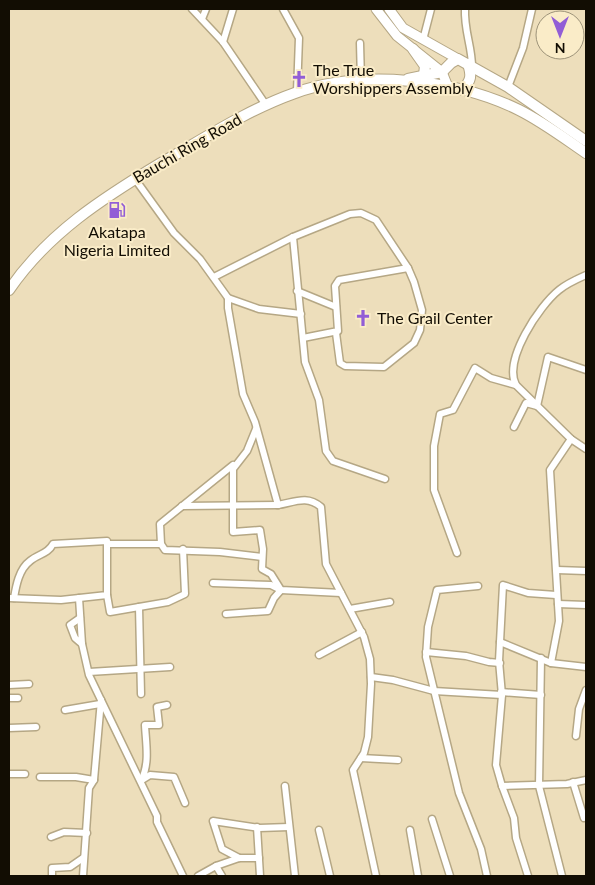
<svg xmlns="http://www.w3.org/2000/svg" width="595" height="885" font-family="Lato,sans-serif">
<style>
.lines{fill:none;stroke-linecap:round;stroke-linejoin:round}
.minor-casing{stroke:#b5a785;stroke-width:9}
.secondary-casing{stroke:#b5a785;stroke-width:11}
.primary-casing{stroke:#b5a785;stroke-width:12}
.minor{stroke:#fff;stroke-width:6}
.secondary{stroke:#fff;stroke-width:9}
.primary{stroke:#fff;stroke-width:10}
.labels{text-anchor:middle;stroke-width:4;stroke-linejoin:round;paint-order:stroke}
.poi-label{font-size:16px;fill:#120d03;stroke:#faecc8;text-anchor:start}
.street-label{font-size:16px;fill:#120d03;stroke:#faecc8}
</style>
<rect width="100%" height="100%" fill="#eddebb"/>
<g class="lines">
<g class="minor-casing">
<g id="minor">
<polyline points="192,9 223,42 266,105"/>
<polyline points="283,9 299,38 297,92"/>
<path d="M465,9c-1,22 7,37 7,58"/>
<polyline points="202,19 206,9"/>
<polyline points="423,40 431,9"/>
<polyline points="223,42 233,9"/>
<polyline points="360,43 361,81"/>
<polyline points="508,87 523,48 532,9"/>
<polyline points="135,179 174,233 200,259 228,298 259,309 301,314"/>
<polyline points="293,237 305,362 319,400 326,451 333,461 385,479"/>
<path d="M586,275c-9,4 -20,9 -27,15 -20,16 -56,70 -43,95l55,54 15,10"/>
<polyline points="214,277 293,237 350,214 361,213 376,220 408,268 414,282 422,310 420,330 414,343 384,367 345,366 340,363 336,333"/>
<polyline points="297,291 336,307"/>
<path d="M228,298v10l15,86 12,28 23,83c17,-3 29,-10 43,2l5,57 38,73 6,22 1,25 -3,53 -4,16 -11,17 23,106"/>
<polyline points="303,338 338,331 335,286 339,280 408,268"/>
<polyline points="514,427 526,403 537,406 548,357 586,370"/>
<polyline points="256,429 247,451 233,469 233,532 260,530 263,549 262,569 271,574 281,590 341,593"/>
<polyline points="233,465 160,524 161,544 165,550 220,552 262,557"/>
<polyline points="182,506 278,505"/>
<polyline points="457,553 434,490 434,446 440,414 453,410 475,368 491,378 516,385"/>
<polyline points="557,570 586,571"/>
<polyline points="213,583 271,585 281,590 274,598 268,611 226,614"/>
<polyline points="478,586 437,590 428,627 426,657 459,793 481,849 487,876"/>
<polyline points="107,595 110,612 168,602 185,594 183,549"/>
<polyline points="9,598 61,600 107,595 107,544 161,544"/>
<path d="M14,598c2,-12 5,-29 16,-37 8,-7 18,-7 23,-17l54,-3v3"/>
<polyline points="79,598 82,644"/>
<polyline points="558,604 586,605"/>
<polyline points="139,607 141,694"/>
<polyline points="350,609 390,602"/>
<polyline points="80,618 70,625 75,638 82,644 89,675 101,700 157,816 157,822 183,876"/>
<polyline points="500,642 551,663 586,667"/>
<polyline points="426,652 466,656 489,662 500,663"/>
<polyline points="319,655 362,632"/>
<polyline points="541,658 539,786 562,876"/>
<polyline points="551,663 559,621 550,470 571,439"/>
<polyline points="89,672 170,667"/>
<polyline points="371,677 393,680 434,691 502,695"/>
<polyline points="9,685 29,684"/>
<polyline points="501,692 541,695"/>
<polyline points="9,698 18,698"/>
<polyline points="65,710 100,704"/>
<polyline points="9,728 36,727"/>
<polyline points="576,736 579,709 586,690"/>
<polyline points="361,758 398,760"/>
<polyline points="9,774 25,774"/>
<polyline points="40,777 76,777 94,780"/>
<polyline points="142,780 150,775 174,777 185,803"/>
<path d="M141,781c9,-18 5,-36 4,-56h14l-2,-18 10,-2"/>
<polyline points="573,782 584,818"/>
<polyline points="285,786 295,876"/>
<polyline points="502,786 567,784 586,780"/>
<polyline points="432,819 450,876"/>
<polyline points="257,827 260,876"/>
<polyline points="319,830 330,876"/>
<polyline points="410,830 418,876"/>
<polyline points="51,837 64,832 87,833"/>
<polyline points="239,858 222,849 213,821 259,828 289,827"/>
<polyline points="216,866 239,858 259,858"/>
<polyline points="52,876 52,868 70,867 83,858"/>
<polyline points="83,876 89,788 94,780 101,700"/>
<polyline points="198,876 216,866 222,876"/>
<polyline points="528,876 516,838 514,818 502,786 496,765 502,695 499,661 503,585 528,593 556,595"/>
</g>
</g>
<g class="secondary-casing">
<g id="secondary">
<polyline points="376,9 397,36 442,72 448,87"/>
<polyline points="389,9 403,28 458,59"/>
</g>
</g>
<g class="primary-casing">
<g id="primary">
<polyline points="413,49 425,66 424,75"/>
<polyline points="408,79 442,72 451,63 458,59 508,87 586,141"/>
<path d="M463,90c8,-10 9,-14 5,-26"/>
<path d="M9,290c39,-57 94,-92 152,-127 44,-25 86,-53 134,-70 67,-24 161,-14 224,17 24,12 45,28 67,43"/>
</g>
</g>
<use href="#minor" class="minor"/>
<use href="#secondary" class="secondary"/>
<use href="#primary" class="primary"/>
</g>
<defs>
<g id="church-bare" transform="scale(1.35)"><path d="M-1.2-6h2.4v3.5h3.3v2.4h-3.3V6h-2.4V-.1h-3.3v-2.4h3.3Z" fill="#925dd6" stroke="#faecc8" stroke-width="2.5" paint-order="stroke"/></g>
<g id="fuel-bare" transform="scale(1.35)"><path d="M-5.5-6h7V0h2V4h1.3V-2.5L3-4.5l.8-.8L6-3V5H2.5V1h-1V6h-7ZM-4.2-4.7v3.2H.2V-4.7Z" fill="#925dd6" stroke="#faecc8" stroke-width="2.5" paint-order="stroke"/></g>
</defs>
<g fill-rule="evenodd">
<use href="#church-bare" x="299" y="79"/>
<use href="#fuel-bare" x="117" y="210"/>
<use href="#church-bare" x="363" y="318"/>
</g>
<g class="labels">
<g class="poi-label">
<text x="313" y="76">The True<tspan x="313" dy="18">Worshippers Assembly</tspan></text>
<text x="117" y="238" text-anchor="middle">Akatapa<tspan x="117" dy="18">Nigeria Limited</tspan></text>
<text x="377" y="324">The Grail Center</text>
</g>
<g class="street-label">
<text transform="translate(187 148) rotate(-30)" y="6">Bauchi Ring Road</text>
</g>
</g>
<rect width="595" height="885" fill="none" stroke="#120d03" stroke-width="20"/>
<g transform="translate(560 35) rotate(180)"><circle r="24" fill="#faecc8" stroke="#9d9379"/>
<path d="M0-4L9 19L0 12L-9 19Z" fill="#925dd6"/>
<text y="-8" font-size="14" font-weight="bold" text-anchor="middle" fill="#120d03">N</text>
</g>
</svg>
